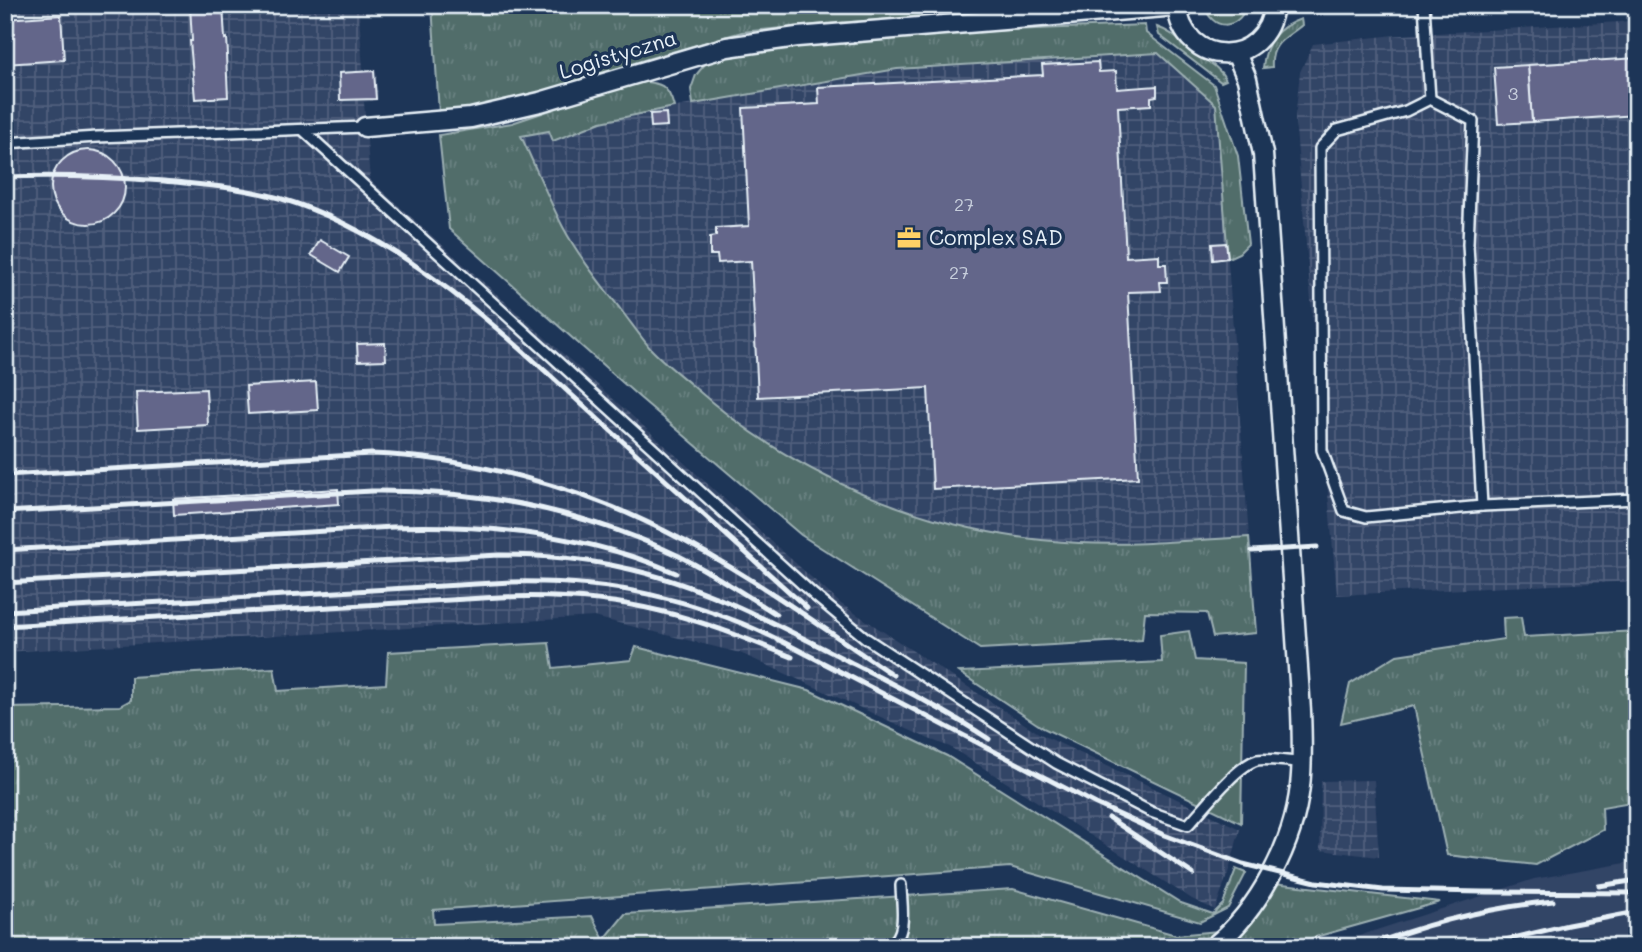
<svg xmlns="http://www.w3.org/2000/svg" width="1642" height="952" font-family="Mali,sans-serif">
<style>
.built{fill:#324466}
.industrial{fill:url(#industrial-grid)}
.grass{fill:url(#grass-tufts);stroke:#9cafb2;stroke-width:2}
.building{fill:#64668a;stroke:#e8f1f8;stroke-width:2}
.lines{fill:none;stroke-linecap:round;stroke-linejoin:round}
.service-casing{stroke:#e8f1f8;stroke-width:14}
.minor-casing{stroke:#e8f1f8;stroke-width:23}
.service{stroke:#1d3557;stroke-width:9}
.minor{stroke:#1d3557;stroke-width:18}
.rail{stroke:#e8f1f8;stroke-width:5}
.labels{text-anchor:middle;stroke-width:7;stroke-linejoin:round;paint-order:stroke}
.number-label{font-size:18px;fill:#c7cedc}
.street-label{font-size:21px;fill:#e8f1f8;stroke:#1d3557}
.poi-label{font-size:21px;fill:#e8f1f8;stroke:#1d3557;text-anchor:start}
</style>
<defs>
<pattern id="industrial-grid" width="8" height="8" patternUnits="userSpaceOnUse" patternTransform="scale(1.75)"><rect width="8" height="8" fill="#324466"/><path d="M0 4h8M4 0v8" fill="none" stroke="#505f7d"/></pattern>
<pattern id="grass-tufts" width="24" height="20" patternUnits="userSpaceOnUse" patternTransform="scale(1.75)"><rect width="24" height="20" fill="#516d6b"/><path d="M3 7l-1-3M5 7V3M7 7l1-3M15 17l-1-3M17 17v-4M19 17l1-3" fill="none" stroke="#6a8281"/></pattern>
</defs>
<rect width="100%" height="100%" fill="#1d3557"/>
<filter id="ink" filterUnits="userSpaceOnUse"><feTurbulence type="fractalNoise" baseFrequency=".0143" numOctaves="2"/><feDisplacementMap in="SourceGraphic" scale="14" xChannelSelector="R" yChannelSelector="G"/><feConvolveMatrix kernelMatrix="1 2 1 2 8 2 1 2 1" color-interpolation-filters="sRGB"/></filter>
<g filter="url(#ink)">
<polygon class="built" points="1637,861 1637,947 1336,947 1364,934 1534,879"/>
<g class="industrial">
<polygon points="5,5 380,5 380,12 359,14 363,69 376,69 378,100 364,102 370,180 841,604 1040,734 1240,829 1230,867 1215,910 1192,899 950,747 929,739 740,653 594,617 5,652"/>
<polygon points="1637,21 1637,581 1337,595 1295,119 1300,72 1313,44 1386,36"/>
<polygon points="1158,53 1216,105 1249,537 1118,543 1079,543 1012,537 961,527 882,502 831,480 790,458 756,437 721,411 651,349 597,279 564,229 528,155 521,136 549,131 553,141 601,122 682,106 897,69"/>
<polygon points="1374,780 1379,857 1320,850 1321,781"/>
</g>
<g class="grass">
<polygon points="432,5 1059,5 1034,9 836,23 742,32 647,59 507,104 439,113"/>
<path d="M1205,5h41v1c-7,25 -36,25 -41,-1z"/>
<path d="M1301,19l1,6c-15,13 -32,17 -30,42l-9,1c2,-26 14,-41 38,-49z"/>
<polygon points="1145,25 1146,33 1214,85 1238,156 1248,244 1239,253 1228,258 1216,105 1158,53 897,69 693,104 691,89 696,75 705,64 718,57 775,47 1007,30"/>
<path d="M1157,27c17,6 20,13 34,23 13,11 27,14 35,30l-5,2 -62,-47z"/>
<path d="M638,81c23,2 30,3 36,26l-73,15 -48,19 -4,-10 -28,5c14,30 27,62 42,91 16,30 38,57 58,83 10,13 19,26 29,38 13,14 29,26 44,39 106,94 243,149 385,156 57,3 114,-3 170,-6l7,96 -43,4 -6,-24 -62,-1 -3,28 -162,9 -179,-114 -162,-138 -190,-168 -10,-94 73,-12z"/>
<polygon points="1521,617 1524,637 1637,631 1637,801 1602,807 1603,830 1536,865 1447,855 1414,706 1341,723 1350,684 1397,655 1504,639 1503,618"/>
<polygon points="1189,631 1195,660 1244,663 1241,823 1043,728 959,672 1162,662 1160,635"/>
<polygon points="549,643 553,668 631,660 636,647 809,690 947,756 1181,903 1213,914 1223,904 1236,869 1246,873 1228,908 1200,922 1010,867 433,910 434,924 592,916 604,940 625,914 1013,889 1176,935 1240,929 1274,883 1440,902 1312,938 1298,947 605,947 604,940 498,947 5,947 5,708 120,706 131,700 131,677 274,668 278,691 386,684 388,652"/>
</g>
<g class="building">
<polygon points="190,5 223,5 225,39 227,38 228,55 226,55 228,97 195,99 190,41 192,41"/>
<polygon points="61,15 64,60 5,64 5,19"/>
<polygon points="1637,58 1637,115 1532,122 1528,65"/>
<polygon points="1098,62 1099,72 1116,71 1117,89 1157,86 1157,96 1151,97 1151,105 1118,107 1126,257 1159,255 1159,264 1166,264 1167,282 1160,282 1161,291 1128,292 1138,478 933,489 928,388 758,397 751,261 718,263 717,255 710,255 710,237 716,236 716,228 749,226 743,108 819,104 818,87 1043,75 1042,65"/>
<polygon points="1528,65 1532,122 1498,124 1494,67"/>
<polygon points="374,71 376,99 340,100 339,73"/>
<polygon points="666,113 667,126 651,127 650,114"/>
<circle cx="88" cy="187" r="37"/>
<polygon points="320,240 349,257 340,272 311,255"/>
<polygon points="1226,243 1228,258 1213,260 1212,244"/>
<polygon points="385,343 386,360 358,361 357,344"/>
<polygon points="316,382 318,410 248,414 246,386"/>
<polygon points="206,389 208,425 138,429 136,392"/>
<polygon points="338,489 339,504 174,515 173,499"/>
</g>
<g class="lines">
<g class="service-casing">
<g id="service">
<polyline points="1424,5 1430,99 1406,111 1337,130 1320,148 1322,450 1344,511 1366,517 1482,506 1637,499"/>
<polyline points="1430,99 1473,121 1468,244 1482,506"/>
<path d="M303,130l511,465 53,44 189,124 95,49 37,13c15,-16 48,-59 69,-65 9,-2 35,2 45,2"/>
<polyline points="5,143 97,137 365,127"/>
<path d="M877,947c1,0 11,-2 12,-2 20,-9 12,-42 12,-60"/>
</g>
</g>
<g class="minor-casing">
<g id="minor">
<path d="M1177,5c5,64 90,65 97,0"/>
<polyline points="365,127 471,118 540,102 727,47 797,37 1177,6"/>
<path d="M1213,947c46,-36 81,-104 87,-161 3,-25 2,-50 1,-75l-38,-557 -16,-75 -11,-26"/>
</g>
</g>
<use href="#service" class="service"/>
<use href="#minor" class="minor"/>
<g class="rail">
<path d="M5,177c54,-2 106,0 159,4 39,4 77,6 115,17 125,37 225,136 320,222 69,63 139,125 208,188"/>
<path d="M5,475l366,-21c98,3 205,32 292,76 81,40 155,95 230,145"/>
<path d="M5,512l367,-21c106,-1 211,19 307,65 34,17 65,38 97,58"/>
<path d="M5,550l388,-23c96,-3 195,8 283,46"/>
<polyline points="1252,551 1317,547"/>
<path d="M5,583l494,-28c41,0 81,3 121,12 82,17 156,57 230,95 47,24 95,48 139,77"/>
<path d="M5,611l506,-29c100,-2 184,16 274,61l311,161 68,31 79,29 73,18 67,8 99,2 155,1"/>
<path d="M5,626l495,-29c54,-2 108,1 160,14 46,11 89,29 132,46"/>
<polyline points="1109,818 1193,874"/>
<polyline points="1599,886 1637,880"/>
<path d="M1366,947c60,-24 122,-39 187,-46"/>
<polyline points="1476,947 1568,925 1637,912"/>
</g>
</g>
</g>
<defs>
<g id="office-bare" transform="scale(1.89)"><path d="M-6-3h4V-5.5h4V-3h4V5H-6ZM-1-4.5V-3h2v-1.5ZM-6 0V1H6V0Z" fill="#ffd166" stroke="#1d3557" stroke-width="2.5" paint-order="stroke"/></g>
</defs>
<g fill-rule="evenodd">
<use href="#office-bare" x="909" y="238"/>
</g>
<g class="labels">
<g class="number-label">
<text x="1513" y="100">3</text>
<text x="964" y="211">27</text>
<text x="959" y="279">27</text>
</g>
<g class="street-label">
<text transform="translate(618 55) rotate(-17)" y="7">Logistyczna</text>
</g>
<g class="poi-label">
<text x="929" y="245">Complex SAD</text>
</g>
</g>
<rect width="1642" height="952" fill="none" stroke="#1d3557" stroke-width="28"/>
<rect x="14" y="14" width="1614" height="924" fill="none" stroke="#e8f1f8" stroke-width="2.5" filter="url(#ink)"/>
</svg>
